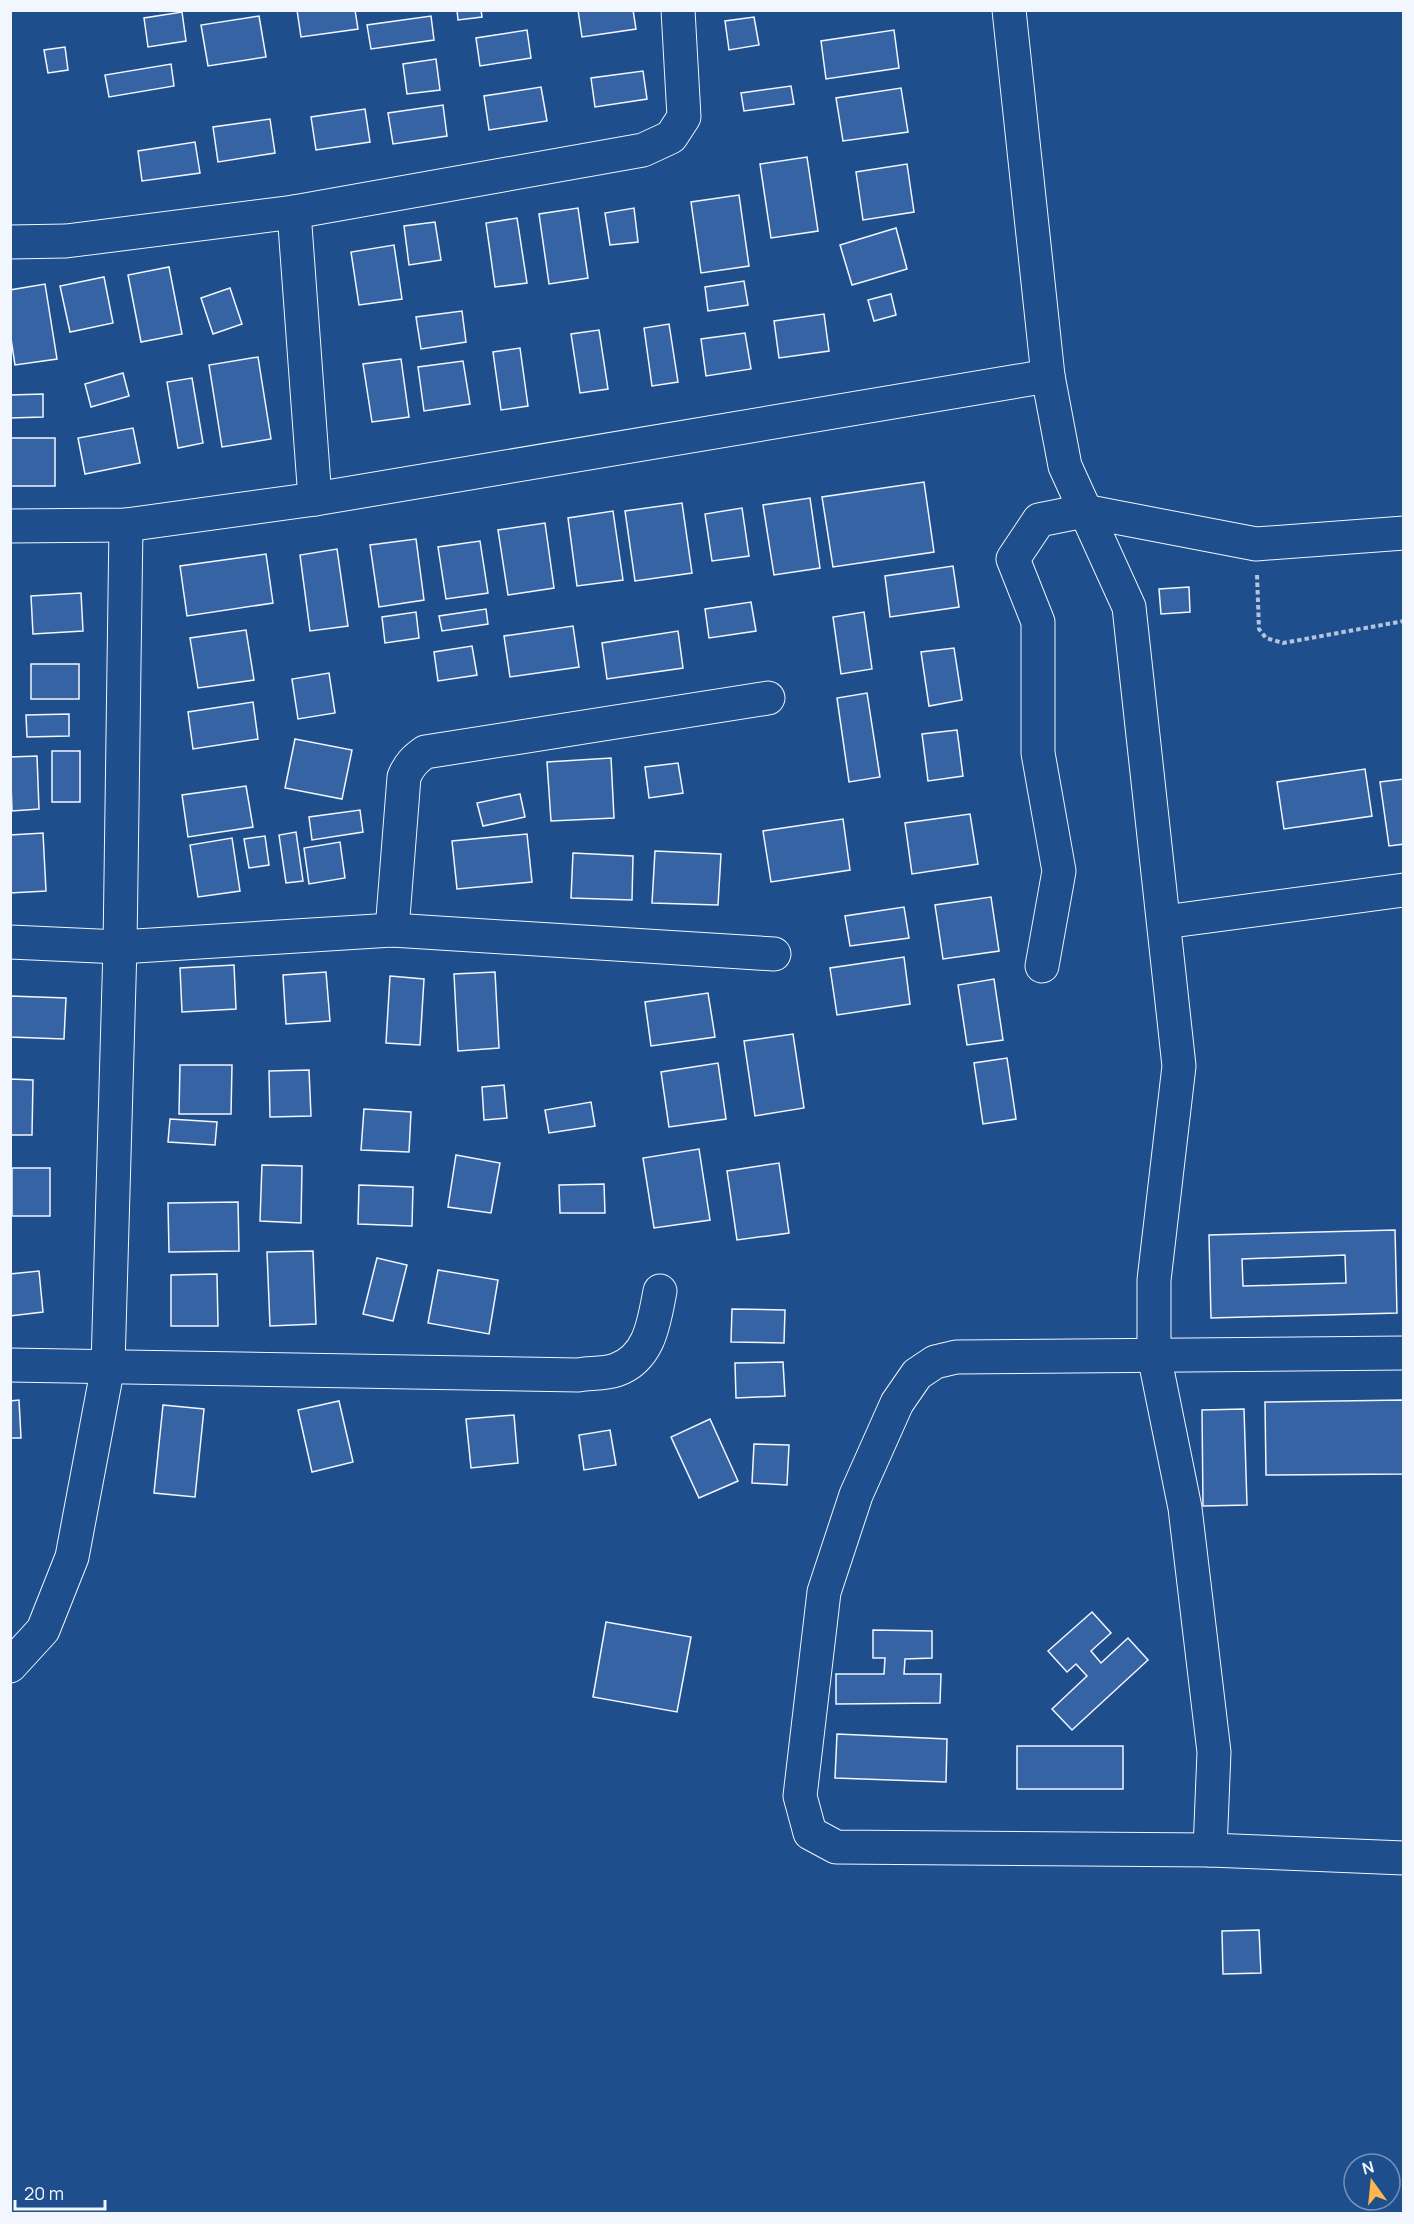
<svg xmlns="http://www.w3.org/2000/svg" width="1414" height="2224" font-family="Manrope,sans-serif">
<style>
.building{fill:#3563a3;stroke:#f2f6ff;stroke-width:1.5;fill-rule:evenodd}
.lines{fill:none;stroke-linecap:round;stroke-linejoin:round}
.minor-casing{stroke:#f2f6ff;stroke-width:35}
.path{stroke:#b3c4dc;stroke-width:4;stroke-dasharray:4.5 3;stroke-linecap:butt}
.minor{stroke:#1f4e8c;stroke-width:33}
</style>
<rect width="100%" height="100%" fill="#1f4e8c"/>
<g class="building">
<polygon points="297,10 355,10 358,29 301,37"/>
<polygon points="457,10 481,10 482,17 458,20"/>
<polygon points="578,10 633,10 636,29 582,37"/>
<polygon points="182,12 186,41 148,47 144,18"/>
<polygon points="259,16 266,57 208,66 201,25"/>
<polygon points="431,16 434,40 371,49 367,25"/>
<polygon points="754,17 759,45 729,50 725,21"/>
<polygon points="527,30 531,58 480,66 476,38"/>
<polygon points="894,30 899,68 826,79 821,41"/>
<polygon points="65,47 68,70 48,73 44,50"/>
<polygon points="436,59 440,90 407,94 403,64"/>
<polygon points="171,64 174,86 109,97 105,75"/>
<polygon points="643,71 647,99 595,107 591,78"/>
<polygon points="791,86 794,104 744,111 741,93"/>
<polygon points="541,87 547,121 489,130 484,96"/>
<polygon points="901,88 908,132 843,141 836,98"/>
<polygon points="443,105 447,136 393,144 388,113"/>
<polygon points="365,109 370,142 316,150 311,117"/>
<polygon points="270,119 275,153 218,162 213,127"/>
<polygon points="195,142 200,173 142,181 138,151"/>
<polygon points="807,157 818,231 771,238 760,164"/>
<polygon points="907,164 914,212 863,220 856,172"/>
<polygon points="739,195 749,266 701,273 691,202"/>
<polygon points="578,208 588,278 549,284 539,214"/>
<polygon points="634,208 638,242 610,245 605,213"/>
<polygon points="517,218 527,283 495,287 486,223"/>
<polygon points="435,222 441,260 409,265 404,226"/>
<polygon points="896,228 907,269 852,285 840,245"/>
<polygon points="394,245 402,299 359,305 351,252"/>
<polygon points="169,267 182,334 141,342 128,275"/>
<polygon points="104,277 113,323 70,332 60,286"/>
<polygon points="744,281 748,305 708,311 705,287"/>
<polygon points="45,284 57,359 15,365 10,332 10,290"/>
<polygon points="230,288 242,324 213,334 201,298"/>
<polygon points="891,294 896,315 874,321 868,300"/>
<polygon points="462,311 466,342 421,349 416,317"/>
<polygon points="824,314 829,351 779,358 774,321"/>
<polygon points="669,324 678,382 652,386 644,328"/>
<polygon points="599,330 608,389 580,393 571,334"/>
<polygon points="745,333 751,369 706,376 701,339"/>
<polygon points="520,348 528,406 501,410 493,352"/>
<polygon points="258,357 271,439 222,447 209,365"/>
<polygon points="401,359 409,417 372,422 363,364"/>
<polygon points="463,361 470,404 424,411 418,367"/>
<polygon points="123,373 129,396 91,407 85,384"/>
<polygon points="192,378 203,443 178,448 167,382"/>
<polygon points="43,394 43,417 10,418 10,395"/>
<polygon points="133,428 140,463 85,474 78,438"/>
<rect x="10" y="438" width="45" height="48"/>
<polygon points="924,482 934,552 833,567 822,497"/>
<polygon points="810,498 820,568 774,575 763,505"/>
<polygon points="682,503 692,573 635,581 625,511"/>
<polygon points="742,508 749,556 712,561 705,514"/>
<polygon points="613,511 623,580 577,586 568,518"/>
<polygon points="545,523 554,588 508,595 498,530"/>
<polygon points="416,539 424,600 379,607 370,545"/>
<polygon points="480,541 488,593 446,599 438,547"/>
<polygon points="337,549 348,626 310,631 300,555"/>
<polygon points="266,554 273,603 187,616 180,566"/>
<polygon points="953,566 959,607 890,617 885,576"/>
<polygon points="1189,587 1190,612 1161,614 1159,589"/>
<polygon points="81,593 83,631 33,634 31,596"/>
<polygon points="751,602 756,631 709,638 705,609"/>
<polygon points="486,609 488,624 442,631 439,616"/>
<polygon points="416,612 419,638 385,643 382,617"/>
<polygon points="864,612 872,669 841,674 833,617"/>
<polygon points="573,626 579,667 510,677 504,636"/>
<polygon points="246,630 254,680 198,688 190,638"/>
<polygon points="678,631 683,668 607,679 602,643"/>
<polygon points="472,646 477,675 438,681 434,652"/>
<polygon points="954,648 962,700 929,706 921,652"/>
<rect x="31" y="664" width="48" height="35"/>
<polygon points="329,673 335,713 298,719 292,679"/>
<polygon points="867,693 880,777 849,782 837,698"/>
<polygon points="253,702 258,739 193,749 188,712"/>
<polygon points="69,714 69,736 27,737 26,715"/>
<polygon points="957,730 963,776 928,781 922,734"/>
<polygon points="295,739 352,750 342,799 285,788"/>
<rect x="52" y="751" width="28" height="51"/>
<polygon points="37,756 39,809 12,811 10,757"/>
<polygon points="611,758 614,818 551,821 547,762"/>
<polygon points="678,763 683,793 649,798 645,767"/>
<polygon points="1365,769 1372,816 1284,829 1277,782"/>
<polygon points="1404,779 1404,844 1389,846 1380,782"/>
<polygon points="246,786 253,827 188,837 182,795"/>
<polygon points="520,794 525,817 483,826 477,803"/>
<polygon points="360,810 363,832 312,840 309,817"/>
<polygon points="970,814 978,864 912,874 905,823"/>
<polygon points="843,819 850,870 771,882 763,831"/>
<polygon points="296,832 303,881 286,883 279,835"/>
<polygon points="43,833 46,891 10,893 10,835"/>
<polygon points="527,834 532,882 457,889 452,841"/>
<polygon points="265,836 269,865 249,868 244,839"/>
<polygon points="232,838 240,891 198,897 190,845"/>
<polygon points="340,842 345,878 309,884 304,848"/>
<polygon points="655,851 721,854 718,905 652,903"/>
<polygon points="573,853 633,856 632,900 571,898"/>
<polygon points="991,897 999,951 943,959 935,905"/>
<polygon points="904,907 909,938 850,946 845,916"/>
<polygon points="904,957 910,1004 837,1015 830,968"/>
<polygon points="234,965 236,1009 182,1012 180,968"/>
<polygon points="326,972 330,1021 286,1024 283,975"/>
<polygon points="495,972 499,1048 458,1051 454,974"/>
<polygon points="390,976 424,979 420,1045 386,1043"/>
<polygon points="994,979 1003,1040 967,1045 958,985"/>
<polygon points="708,993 715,1037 651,1046 645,1002"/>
<polygon points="10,996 66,998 64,1039 10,1037"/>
<polygon points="793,1034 804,1108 755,1116 744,1041"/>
<polygon points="1007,1058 1016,1119 983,1124 974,1063"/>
<polygon points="718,1063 726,1119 669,1127 661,1072"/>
<polygon points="180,1065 232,1065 231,1114 179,1114"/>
<polygon points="309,1070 311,1116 270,1117 269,1071"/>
<polygon points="10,1079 33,1080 32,1135 10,1135"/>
<polygon points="504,1085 507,1118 484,1120 482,1087"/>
<polygon points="591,1102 595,1126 549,1133 545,1110"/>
<polygon points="364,1109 411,1112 409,1152 361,1150"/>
<polygon points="170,1119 217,1122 215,1145 168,1142"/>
<polygon points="699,1149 710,1220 654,1228 643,1158"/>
<polygon points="456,1155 500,1163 491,1213 448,1207"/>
<polygon points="779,1163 789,1233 737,1240 727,1171"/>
<polygon points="262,1165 302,1166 301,1223 260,1221"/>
<rect x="12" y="1168" width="38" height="48"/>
<polygon points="604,1184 605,1213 560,1213 559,1185"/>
<polygon points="359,1185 413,1187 412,1226 358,1224"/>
<polygon points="238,1202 239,1251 169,1252 168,1203"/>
<path d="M1395,1230l2,83 -186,5 -2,-83zM1345,1255l1,28 -103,3 -1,-27z"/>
<polygon points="313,1251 316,1324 270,1326 267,1252"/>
<polygon points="377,1258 407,1265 393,1321 363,1314"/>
<polygon points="438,1270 498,1280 489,1334 428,1323"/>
<polygon points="39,1271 43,1312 10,1316 10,1274"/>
<polygon points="217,1274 218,1326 171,1326 171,1275"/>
<polygon points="732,1309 785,1310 784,1343 731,1342"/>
<polygon points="783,1362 785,1396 736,1398 735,1363"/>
<polygon points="19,1400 21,1438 10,1438 10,1401"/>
<polygon points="1404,1400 1404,1474 1266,1475 1265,1402"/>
<polygon points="339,1401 353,1462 312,1472 298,1410"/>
<polygon points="163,1405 204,1409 195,1497 154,1493"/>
<polygon points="1244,1409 1247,1505 1203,1506 1202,1410"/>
<polygon points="514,1415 518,1463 471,1468 466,1419"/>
<polygon points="710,1419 738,1481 699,1498 671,1437"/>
<polygon points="610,1430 616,1465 584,1470 579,1435"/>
<polygon points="754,1444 789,1445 787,1485 752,1483"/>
<polygon points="1092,1612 1111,1633 1091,1651 1101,1663 1128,1638 1148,1660 1072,1730 1052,1709 1087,1676 1076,1664 1067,1672 1048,1651"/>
<polygon points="606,1622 691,1637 677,1712 593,1697"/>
<polygon points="873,1630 932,1631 932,1658 905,1659 904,1674 941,1674 940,1703 836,1704 836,1674 884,1674 885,1658 873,1658"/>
<polygon points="837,1734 947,1739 946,1782 835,1778"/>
<rect x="1017" y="1746" width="106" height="43"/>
<polygon points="1259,1930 1261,1973 1223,1974 1222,1931"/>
</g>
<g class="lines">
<g class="minor-casing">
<g id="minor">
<polyline points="1009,10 1048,376 1065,466 1129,607 1179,1066 1154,1280 1154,1355 1185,1508 1214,1752 1210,1850"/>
<polyline points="294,212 315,499"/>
<polyline points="10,242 66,241 294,212 643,150 671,137 684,117 678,10"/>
<polyline points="10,526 126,525 315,499 1048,376"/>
<polyline points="1164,922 1404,890"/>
<path d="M392,930l12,-153c5,-12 11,-18 21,-25l343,-54"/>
<polyline points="10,942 120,947 392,930 774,954"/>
<polyline points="1042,966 1059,871 1038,753 1038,622 1013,559 1039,520 1084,511 1256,544 1404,533"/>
<polyline points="1404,1353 956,1357 935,1362 917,1374 897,1403 856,1495 824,1592 800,1796 810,1833 836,1847 1210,1850 1404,1858"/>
<path d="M10,1365l568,10c12,-2 27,-1 38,-5 34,-12 38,-48 44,-79"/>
<polyline points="10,1666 43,1630 72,1557 108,1366 120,947 126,525"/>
</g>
</g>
<polyline class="path" points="1257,575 1259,629 1266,638 1283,643 1404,621"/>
<use href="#minor" class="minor"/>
</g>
<rect width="1414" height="2224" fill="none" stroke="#f2f6ff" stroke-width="24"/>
<g transform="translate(1372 2182) rotate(345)"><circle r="28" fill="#1f4e8c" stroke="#7391ba" stroke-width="1.5"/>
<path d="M0-4.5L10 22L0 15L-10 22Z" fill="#ffb74d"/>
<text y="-9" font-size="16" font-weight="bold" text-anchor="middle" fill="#f2f6ff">N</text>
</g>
<path d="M15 2200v9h90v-9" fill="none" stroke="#f2f6ff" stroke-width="3"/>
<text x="24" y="2200" font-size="18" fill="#f2f6ff" stroke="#1f4e8c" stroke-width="4.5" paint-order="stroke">20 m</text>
</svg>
